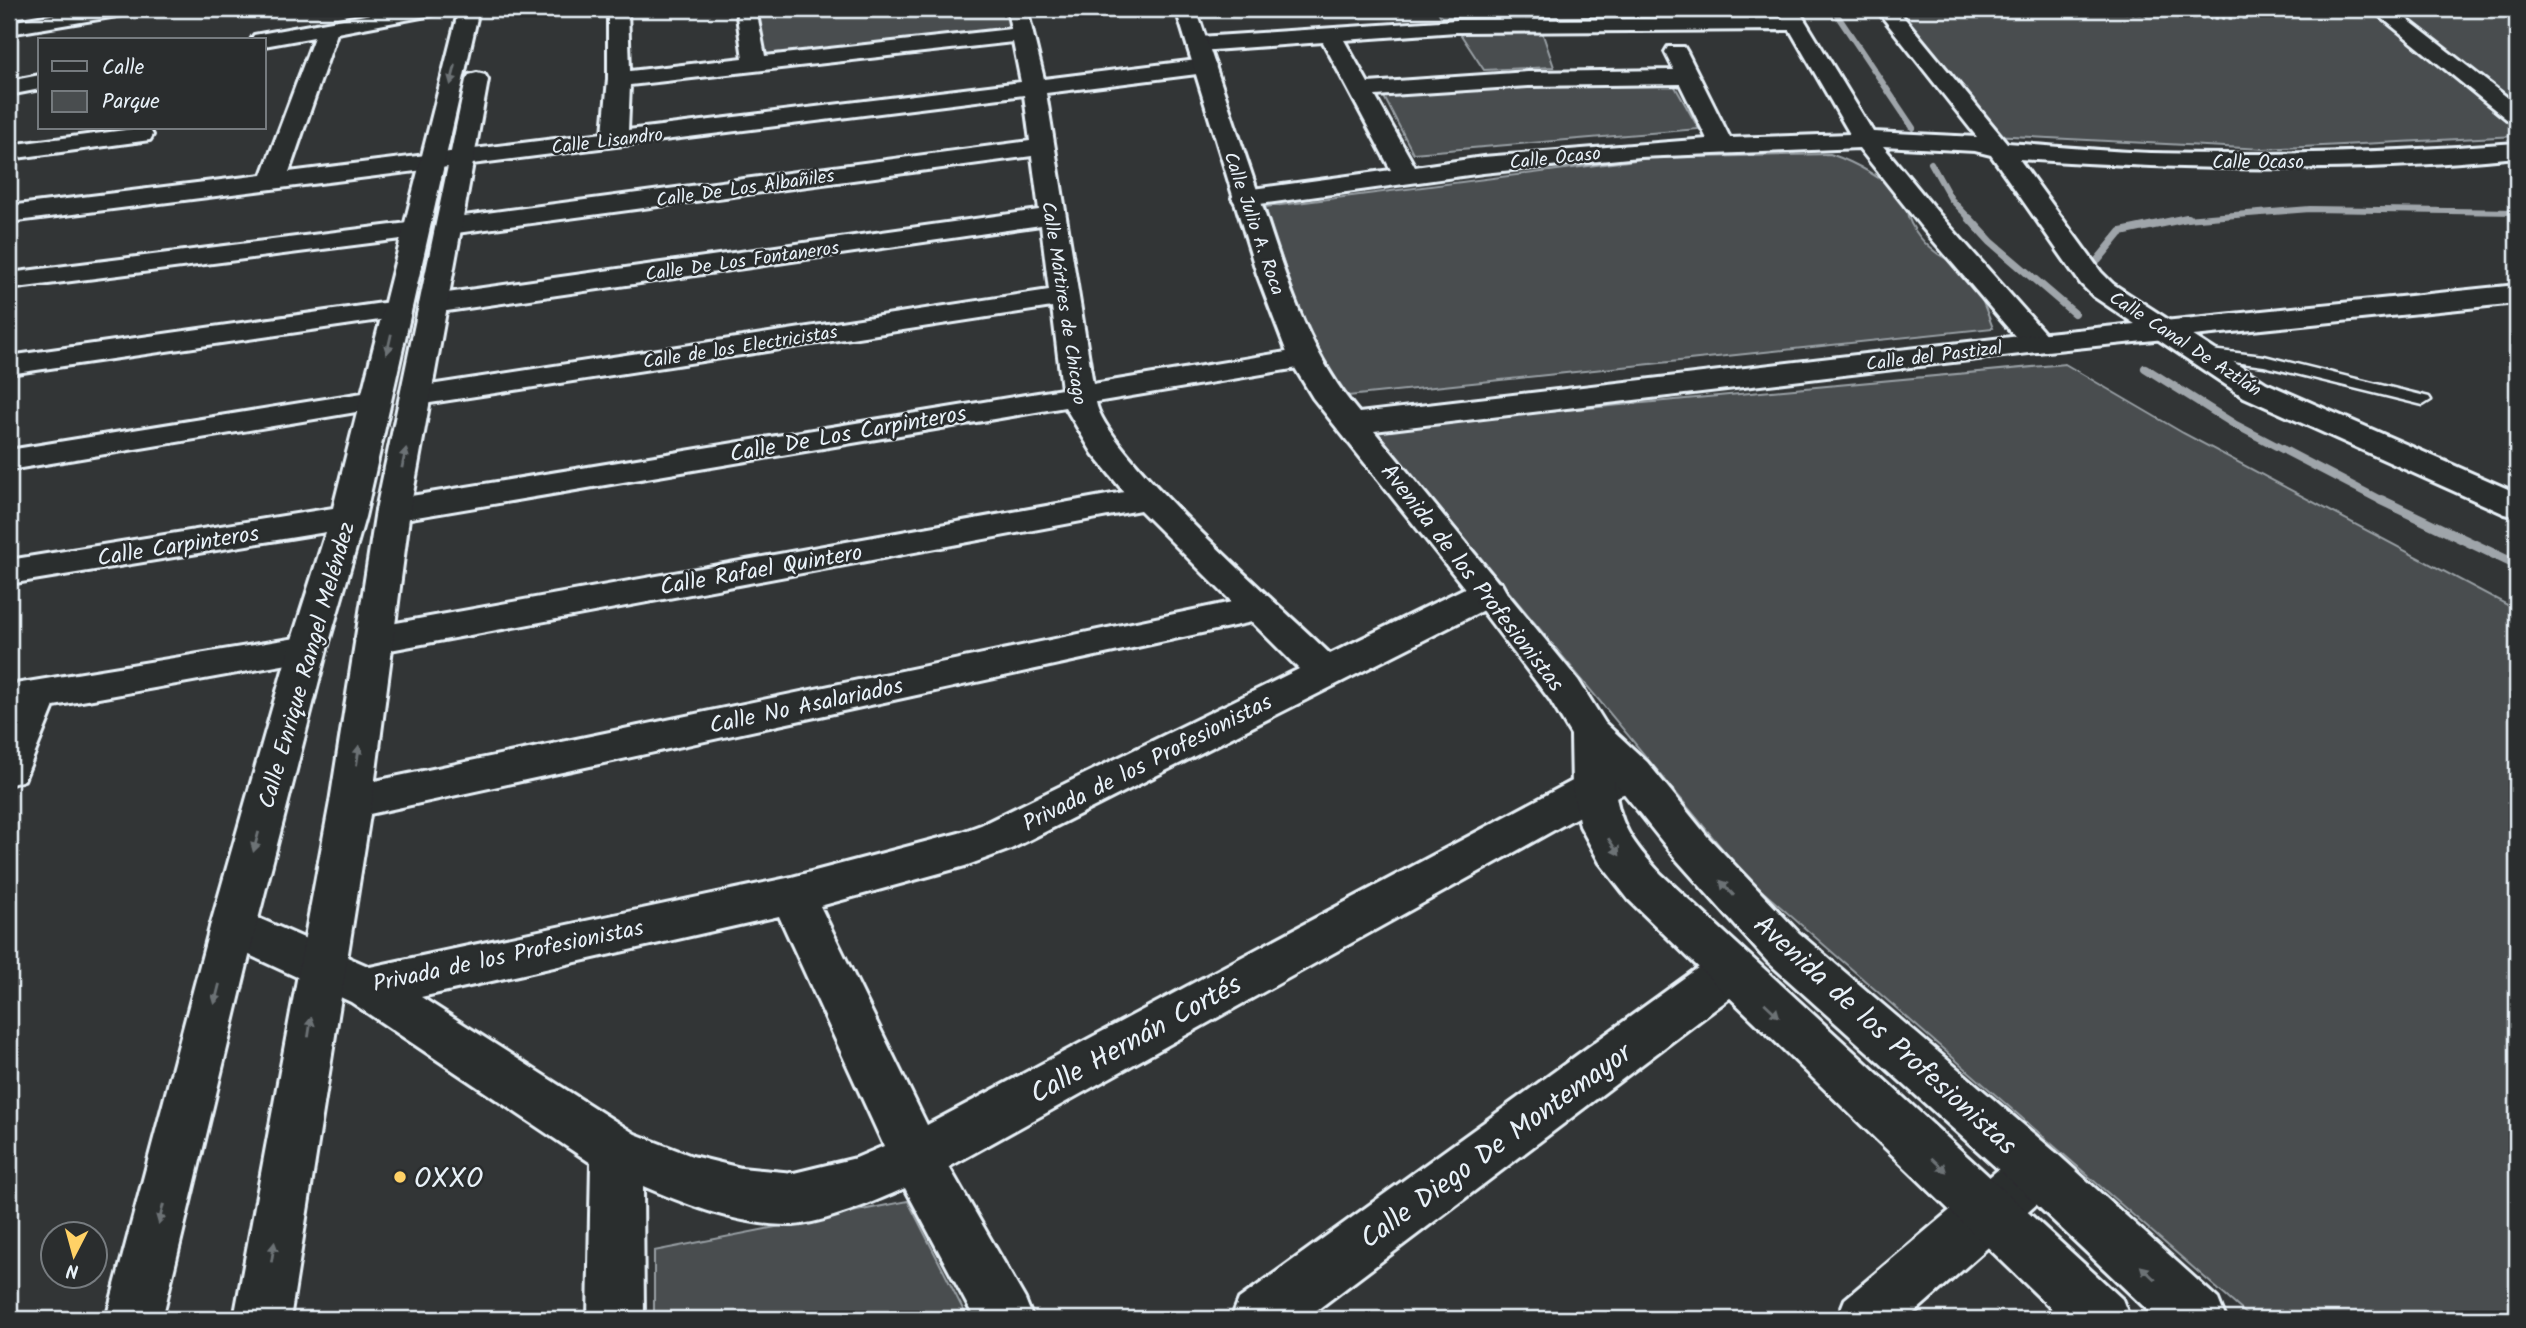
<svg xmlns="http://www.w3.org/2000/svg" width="2526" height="1328" font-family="Kalam,sans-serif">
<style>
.built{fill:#3f4244}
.green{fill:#494d4f;stroke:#989fa4;stroke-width:2}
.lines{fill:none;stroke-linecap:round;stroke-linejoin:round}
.stream-far2{stroke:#9fa5aa;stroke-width:6}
.stream-far1{stroke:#9fa5aa;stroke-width:8}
.stream{stroke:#9fa5aa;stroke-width:10}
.lane-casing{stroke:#e8f1f8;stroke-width:5}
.street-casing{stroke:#e8f1f8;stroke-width:6}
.secondary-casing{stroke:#e8f1f8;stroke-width:6}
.path{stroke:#e8f1f8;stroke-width:2.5;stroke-dasharray:3.5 3.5;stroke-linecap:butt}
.lane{fill:#2a2d2e;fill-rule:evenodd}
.street{fill:#2a2d2e;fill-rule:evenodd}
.secondary{fill:#2a2d2e;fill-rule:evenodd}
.oneway{fill:#6c7275}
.poi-dot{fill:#ffd166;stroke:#2a2d2e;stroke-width:2.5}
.labels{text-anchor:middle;stroke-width:5;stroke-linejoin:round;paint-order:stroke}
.far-street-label{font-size:19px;fill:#e8f1f8;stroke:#2a2d2e}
.street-label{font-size:23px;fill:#e8f1f8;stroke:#2a2d2e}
.near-street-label{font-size:28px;fill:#e8f1f8;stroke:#2a2d2e}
.near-poi-label{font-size:28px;fill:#e8f1f8;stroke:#2a2d2e;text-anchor:start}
</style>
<rect width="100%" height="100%" fill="#323536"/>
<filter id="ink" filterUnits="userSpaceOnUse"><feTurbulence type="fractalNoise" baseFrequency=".0143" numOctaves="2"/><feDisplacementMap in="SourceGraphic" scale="14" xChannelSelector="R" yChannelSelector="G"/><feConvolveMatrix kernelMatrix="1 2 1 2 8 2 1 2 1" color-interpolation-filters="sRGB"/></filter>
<g filter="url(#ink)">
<polygon class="built" points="756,9 853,9 758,18"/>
<g class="green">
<polygon points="853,9 1006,9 1010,29 763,58 758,18"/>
<polygon points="1437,9 1533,9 1534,15 1441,17"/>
<polygon points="1889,9 2381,9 2517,128 2517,136 2264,149 1991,135"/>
<polygon points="2395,9 2517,9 2517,103"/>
<polygon points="1541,29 1554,67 1484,70 1459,32"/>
<polygon points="1673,83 1699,129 1413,153 1383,95 1518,86"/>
<path d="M1830,154c30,10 53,25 76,45 -2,22 15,43 32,55 8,5 17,9 24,15 16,14 23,39 31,59l-645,68 -35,-44 -48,-145 386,-49z"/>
<polygon points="2065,364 2183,433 2517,610 2517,1319 2252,1319 1744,875 1373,428"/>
<polygon points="908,1201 968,1319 654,1319 654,1251"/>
</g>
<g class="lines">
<g class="stream-far2">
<polyline points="1833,9 1913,128"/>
<polyline points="1931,163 1951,199 1971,220"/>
<polyline points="2173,220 2310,209 2517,212"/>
</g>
<g class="stream-far1">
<polyline points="1969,218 1991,242 2074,313"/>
<polyline points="2098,260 2121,232 2187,218"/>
<polyline points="2145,368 2234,424 2384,502"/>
</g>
<polyline class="stream" points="2381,500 2517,565"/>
<g class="lane-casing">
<polygon id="lane" points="2201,349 2264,356 2429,397 2431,400 2423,405 2264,366 2196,357 2193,354 2196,351"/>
</g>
<g class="street-casing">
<g id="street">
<polygon points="87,9 133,9 130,13 123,15 9,34 9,22"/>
<path d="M399,9h43l-3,4 -7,2 -95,18 -48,139 314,-39 5,-54v-70h20l2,62 113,-13 -7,-49h20l9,47 246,-27 -4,-20h20l17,70 161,-20 8,2 3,5 -3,5 -8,2 -159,20 47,291 211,-35 11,3 4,6 -4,6 -11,3 -208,35c7,49 191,210 234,252l145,-71 13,-3 13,3 5,9 -5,9 -490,248 -46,17 -145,40 107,219 651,-347 43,-16 15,5 6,11 -6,11 -28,11 -659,367 76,132 8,20h-58l-70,-131c-29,13 -81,35 -112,37 -52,1 -103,-19 -150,-39l1,133h-56l3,-156 -240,-161 -134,-62 -7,-13 7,-13 16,-6 16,6 121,53 422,-90 167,-44 22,-8 318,-156 -47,-47 -901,196 -15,-4 -6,-12 6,-12 15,-4 881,-184 -92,-92 -766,143 -13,-4 -6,-9 6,-9 13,-4 750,-135 -31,-38 -28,-47 -672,114 -12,-3 -5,-8 5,-8 12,-3 669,-110 -10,-82 -635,98 -11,-2 -5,-7 5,-7 11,-2 632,-97 -8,-65 -608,88 -10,-3 -4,-6 4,-6 10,-3 606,-85 -7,-54 -583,78 -9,-2 -4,-6 4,-6 9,-2 581,-77 -6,-46 -1015,127v-16l253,-31 52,-138 -50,9v-6h-13l3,-5zM1013,42l8,40 -393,48 2,-45zM779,916l105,230 -28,12 -62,15 -53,-5 -49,-12 -57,-22 -214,-137z"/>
<path d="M1778,9h20l75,123 104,5 -101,-128h21l110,134c48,3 96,8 144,10 122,3 244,-1 366,-10v14c-165,17 -333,13 -498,2l82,113 12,12 153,99 251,110v24l-12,-3 -261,-117 -151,-101 -12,-12 -90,-129 -16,-4 -92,-5 56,68 109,123 4,6 -4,6 -11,3 -11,-3 -106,-124 -61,-77 -220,9 -156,16 -238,33 -9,-2 -4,-6 4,-6 9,-2 146,-20 -68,-128 -124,9 -8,-2 -3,-5 3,-5 8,-2 257,-17 327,-2zM1790,30l60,104 -120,4 -43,-86 -3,-5h-16l-3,5 9,18 -146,2 -160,11 -24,-43 112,-8zM1680,84l27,55 -224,18 -68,10 -40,-71 153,-10z"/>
<polygon points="2371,9 2394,9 2517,105 2517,123 2509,121"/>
<polygon points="40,75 40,89 9,95 9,81"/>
<polygon points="141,128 150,130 153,135 150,140 9,159 9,145"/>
<polygon points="416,222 425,224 429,230 425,236 9,289 9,273"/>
<polygon points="397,301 407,304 411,310 407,316 9,374 9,356"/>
<polygon points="375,391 386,393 391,400 386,407 9,470 9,450"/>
<polygon points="308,636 321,640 327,649 321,658 54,706 24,780 9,785 9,719 11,713 9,713 9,685"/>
<polygon points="1730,951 1747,957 1753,971 1747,985 1305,1319 1231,1319 1239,1299 1713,957"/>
<polygon points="2037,1145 2055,1152 2063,1170 2055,1188 1907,1319 1837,1319 1845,1299 2019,1152"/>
</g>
</g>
<g class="secondary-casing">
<g id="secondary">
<polygon points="459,9 479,9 365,517 327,649 256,927 162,1319 106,1319 210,927 289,649 326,532 9,584 9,560 333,508"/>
<path d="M1176,9h20c22,64 43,129 65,193 25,76 46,149 98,211l678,-79 480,-49v18l-480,49 -663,79 204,249 27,43 42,39 60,74 92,97 256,219 163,147 8,20h-69l-138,-131 -252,-227 -90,-101 -63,-79c4,43 18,62 47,93l461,425 8,20h-68l-433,-419 -29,-37 -20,-37 -8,-39 -1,-52 -21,-35 -75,-99 -162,-203 -24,-40 -32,-84z"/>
<polygon points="477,73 485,75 488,80 410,510 372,802 290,1319 234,1319 330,802 376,510 466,80 469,75"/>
</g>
</g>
<path class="path" d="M2103,9c59,9 138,13 197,5l1,-5"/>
<use href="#lane" class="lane"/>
<use href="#street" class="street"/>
<use href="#secondary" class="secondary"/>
</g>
<defs><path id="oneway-solid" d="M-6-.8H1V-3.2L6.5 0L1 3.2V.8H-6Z" transform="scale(1.75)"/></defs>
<g class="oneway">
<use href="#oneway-solid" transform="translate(453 75) rotate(104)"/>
<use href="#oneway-solid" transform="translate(389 344) rotate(103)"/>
<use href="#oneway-solid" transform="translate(404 458) rotate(-78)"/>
<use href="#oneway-solid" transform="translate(358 755) rotate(-82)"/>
<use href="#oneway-solid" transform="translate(256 842) rotate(105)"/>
<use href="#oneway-solid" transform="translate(1614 847) rotate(56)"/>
<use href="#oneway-solid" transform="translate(1727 888) rotate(-132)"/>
<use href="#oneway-solid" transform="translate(217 994) rotate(104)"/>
<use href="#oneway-solid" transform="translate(1772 1010) rotate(43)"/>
<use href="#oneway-solid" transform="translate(310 1027) rotate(-81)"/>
<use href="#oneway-solid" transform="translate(1939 1165) rotate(43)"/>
<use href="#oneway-solid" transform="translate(161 1214) rotate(104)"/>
<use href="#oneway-solid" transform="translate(273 1252) rotate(-81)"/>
<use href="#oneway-solid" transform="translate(2148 1273) rotate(-137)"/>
</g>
</g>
<circle class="poi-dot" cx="400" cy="1177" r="7"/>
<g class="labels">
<g class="far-street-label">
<text transform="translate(607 140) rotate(-7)" y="7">Calle Lisandro</text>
<text transform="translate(1555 157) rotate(-6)" y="7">Calle Ocaso</text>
<text x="2258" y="168">Calle Ocaso</text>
<text transform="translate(745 187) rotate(-8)" y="7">Calle De Los Albañiles</text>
<text transform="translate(1255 223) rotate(71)" y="7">Calle Julio A. Roca</text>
<text transform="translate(742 260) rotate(-8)" y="7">Calle De Los Fontaneros</text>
<text transform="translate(1065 303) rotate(81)" y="7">Calle Mártires de Chicago</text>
<text transform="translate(2186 343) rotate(33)" y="7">Calle Canal De Aztlán</text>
<text transform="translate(740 346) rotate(-9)" y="7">Calle de los Electricistas</text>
<text transform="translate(1934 355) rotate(-7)" y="7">Calle del Pastizal</text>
</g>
<g class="street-label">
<text transform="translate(848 433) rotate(-10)" y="8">Calle De Los Carpinteros</text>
<text transform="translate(178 545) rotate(-9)" y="8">Calle Carpinteros</text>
<text transform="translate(761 569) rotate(-10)" y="8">Calle Rafael Quintero</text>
<text transform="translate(1473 577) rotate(52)" y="8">Avenida de los Profesionistas</text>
<text transform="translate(306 665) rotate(-74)" y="8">Calle Enrique Rangel Meléndez</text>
<text transform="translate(806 705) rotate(-12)" y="8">Calle No Asalariados</text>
<text transform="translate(1147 762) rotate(-27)" y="8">Privada de los Profesionistas</text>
<text transform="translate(508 955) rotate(-12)" y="8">Privada de los Profesionistas</text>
</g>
<g class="near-street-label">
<text transform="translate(1886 1034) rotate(42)" y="10">Avenida de los Profesionistas</text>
<text transform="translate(1135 1038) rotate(-29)" y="10">Calle Hernán Cortés</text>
<text transform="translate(1495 1145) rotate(-36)" y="10">Calle Diego De Montemayor</text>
</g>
<g class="near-poi-label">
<text x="414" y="1187">OXXO</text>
</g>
</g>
<rect width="2526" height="1328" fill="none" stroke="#2a2d2e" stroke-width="35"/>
<rect x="18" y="18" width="2491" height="1293" fill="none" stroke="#e8f1f8" stroke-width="2.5" filter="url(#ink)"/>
<rect x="38" y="38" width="228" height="91" fill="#2a2d2e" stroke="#767b7f" stroke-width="2"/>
<rect x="52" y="61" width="35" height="10" fill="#2a2d2e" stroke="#767b7f" stroke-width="2"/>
<text x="102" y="74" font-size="21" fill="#e8f1f8">Calle</text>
<rect x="52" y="91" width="35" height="21" fill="#494d4f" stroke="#767b7f" stroke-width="2"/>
<text x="102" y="108" font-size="21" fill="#e8f1f8">Parque</text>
<g transform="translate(74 1255) rotate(186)"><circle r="33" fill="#2a2d2e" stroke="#767b7f" stroke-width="2"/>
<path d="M0-5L12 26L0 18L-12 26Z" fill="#ffd166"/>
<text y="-10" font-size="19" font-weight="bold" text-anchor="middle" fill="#e8f1f8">N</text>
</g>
</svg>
